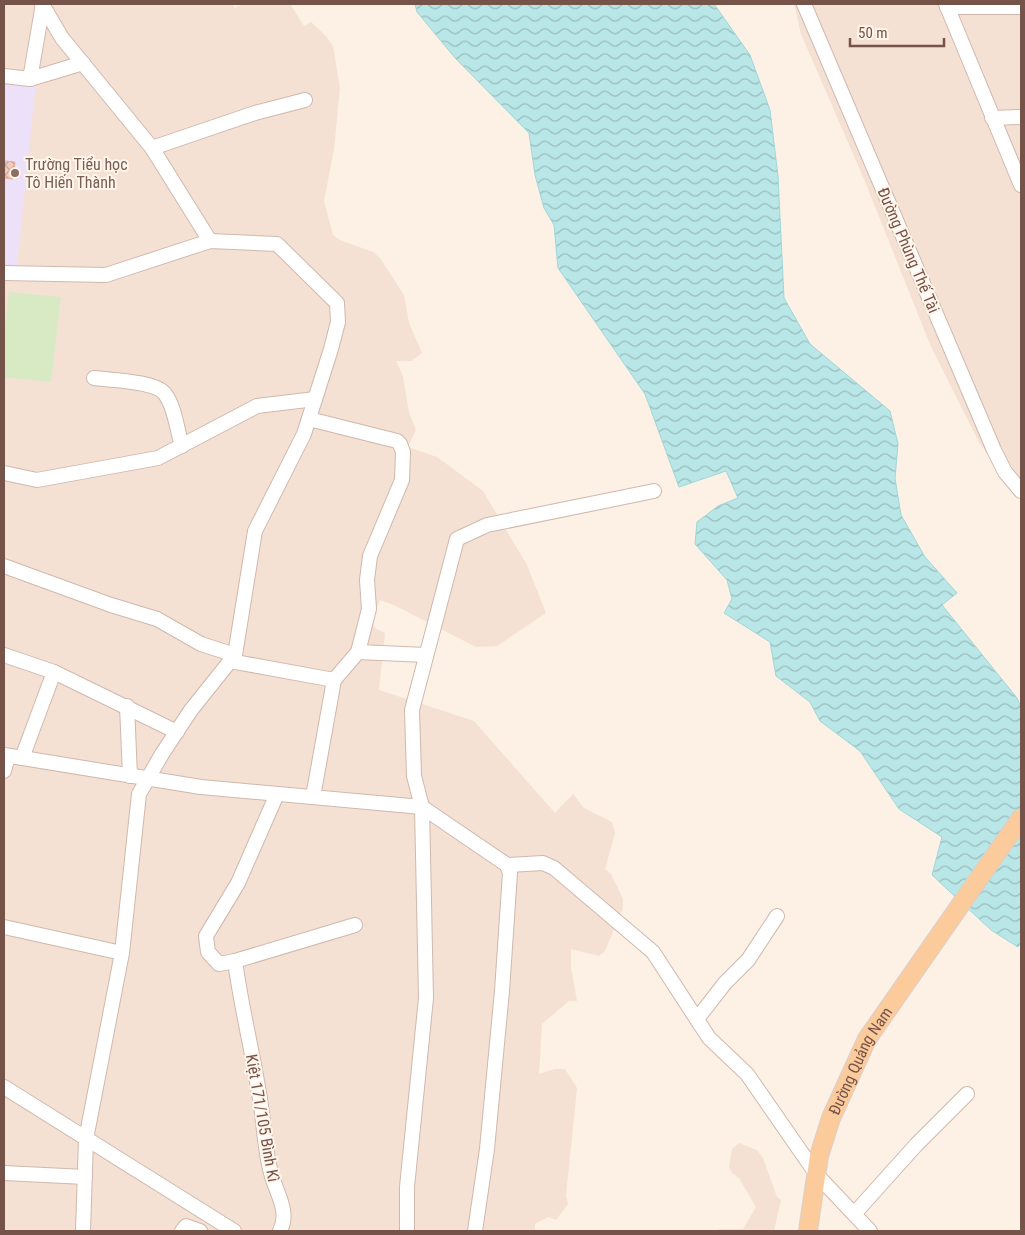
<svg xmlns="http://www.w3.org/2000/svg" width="1025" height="1235" font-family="'Roboto Condensed',sans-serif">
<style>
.residential{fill:#f4e1d3}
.education{fill:#ede1f9}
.pitch{fill:#d8eac3}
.water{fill:url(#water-waves);stroke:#9fd7d8}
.building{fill:url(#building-cross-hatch);stroke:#e5ae9c}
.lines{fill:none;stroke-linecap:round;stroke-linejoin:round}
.minor-casing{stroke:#d0b8ad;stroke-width:16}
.major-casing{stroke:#d9cfcc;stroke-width:20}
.minor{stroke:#fff;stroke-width:14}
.major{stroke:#fccb9c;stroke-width:18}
.education-dot{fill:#8d6e63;stroke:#fff5eb;stroke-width:2}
.labels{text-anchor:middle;stroke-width:4;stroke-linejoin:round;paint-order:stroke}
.education-label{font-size:16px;fill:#785e54;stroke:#fff5eb;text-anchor:start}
.street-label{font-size:16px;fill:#765349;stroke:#fff5eb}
</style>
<defs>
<pattern id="water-waves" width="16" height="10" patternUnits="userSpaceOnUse" patternTransform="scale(1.25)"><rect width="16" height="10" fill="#b9e6e7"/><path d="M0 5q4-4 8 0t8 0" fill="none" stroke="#9bbdbd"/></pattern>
<pattern id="building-cross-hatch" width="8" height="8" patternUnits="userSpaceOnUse" patternTransform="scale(1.25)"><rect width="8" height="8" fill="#f2cabc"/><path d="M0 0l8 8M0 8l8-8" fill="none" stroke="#c9a79b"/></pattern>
</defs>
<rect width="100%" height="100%" fill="#fdf0e5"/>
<g class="residential">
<polygon points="4,4 232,4 235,8 243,4 290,4 304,26 311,22 326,36 333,46 340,88 334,149 324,201 333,235 340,240 373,252 380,258 404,295 409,323 422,353 411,361 396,361 403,376 409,413 416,430 408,447 437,457 483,491 527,565 546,613 497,646 476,647 396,606 380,600 371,620 375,628 385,633 379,690 474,721 555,813 573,794 584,808 612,822 615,833 605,869 611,874 623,899 623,908 605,951 599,956 571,949 571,968 577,1001 569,1001 542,1024 539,1074 555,1069 565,1069 577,1088 566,1196 568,1204 556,1220 548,1217 535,1224 535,1231 4,1231"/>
<polygon points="794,4 1021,4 1021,496 980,444 931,347 866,184 801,34"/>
<polygon points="739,1143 757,1150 763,1158 777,1197 781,1200 774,1231 717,1231 719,1229 743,1229 756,1207 739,1178 732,1173 729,1167 732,1149"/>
</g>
<polygon class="education" points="4,79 36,82 17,266 4,264"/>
<polygon class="pitch" points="9,292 61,297 51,382 4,377 4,340"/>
<polygon class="water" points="415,4 714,4 750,55 770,110 778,176 784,298 810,344 890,411 898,444 895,478 901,515 925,557 957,593 942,605 1017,698 1021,707 1021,943 1018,947 991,930 932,875 942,837 899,809 860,751 820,721 810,702 776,676 770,642 724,613 732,599 727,580 695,544 697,522 718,506 738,498 726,471 679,487 645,394 558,268 554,225 544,208 535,175 529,133 456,59 417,12"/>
<polygon class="building" points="4,161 15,162 13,179 4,178"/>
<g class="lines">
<g class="minor-casing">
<g id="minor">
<polyline points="42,4 62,38 152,148 210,241"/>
<polyline points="804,4 994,450 1005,472 1021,491"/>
<polyline points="946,4 1021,185"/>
<polyline points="947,7 1021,7"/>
<polyline points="4,76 30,79 83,63"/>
<polyline points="30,79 43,4"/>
<polyline points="992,118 1021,117"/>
<polyline points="152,148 255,113 305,100"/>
<polyline points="4,273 106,275 210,241 277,244 337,303 338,322 331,349 304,434 255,531 235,655 191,710 162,754 139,794 122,953 86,1139 83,1231"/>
<path d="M94,378c15,2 63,3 71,16 10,13 12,36 17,52"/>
<polyline points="309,419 397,441 400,444 403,452 402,480 370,556 367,580 369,609 358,652 334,680 313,797"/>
<polyline points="4,473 37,480 158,458 257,406 315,399"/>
<polyline points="4,566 111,605 157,619 201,644 235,655"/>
<polyline points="358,652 426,655"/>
<polyline points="4,655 54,672 177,732"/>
<polyline points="230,661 334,680"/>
<polyline points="127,706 130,776"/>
<polyline points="4,755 201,787 422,807 507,865 543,863 554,868 653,952 709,1038 747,1074 817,1175 870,1231"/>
<polyline points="22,758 54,672"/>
<polyline points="4,771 8,756"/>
<polyline points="277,794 238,883 206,936 208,952 219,964 235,961 355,925"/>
<polyline points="4,927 122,953"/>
<path d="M235,961c6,45 17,88 24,132 5,27 5,54 12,80 5,20 19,38 9,58"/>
<polyline points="697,1019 725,983 748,960 777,916"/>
<polyline points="4,1087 234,1231"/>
<polyline points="4,1173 85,1177"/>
<polyline points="855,1213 916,1145 967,1094"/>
<polyline points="182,1231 186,1226 200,1231"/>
<polyline points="407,1231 407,1187 426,998 422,807 414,776 412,710 457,539 487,525 654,491"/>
<polyline points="475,1231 487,1149 502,991 510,873 507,865"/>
</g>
</g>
<g class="major-casing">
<g id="major">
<path id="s1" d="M808,1231l11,-75 12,-38 36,-79 154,-221"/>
</g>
</g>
<use href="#minor" class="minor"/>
<use href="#major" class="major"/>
</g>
<circle class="education-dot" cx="15" cy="173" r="5"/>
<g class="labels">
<g class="education-label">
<text x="25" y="170">Trường Tiểu học<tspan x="25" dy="18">Tô Hiến Thành</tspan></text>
</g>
<g class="street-label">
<text transform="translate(909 250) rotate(67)" y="6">Đường Phùng Thế Tài</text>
<text dy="6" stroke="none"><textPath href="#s1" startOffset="180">Đường Quảng Nam</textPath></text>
<text transform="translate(263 1118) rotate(80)" y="6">Kiệt 171/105 Bình Kì</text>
</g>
</g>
<rect width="1025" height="1235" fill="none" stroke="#765349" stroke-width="10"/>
<path d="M850 38v8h94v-8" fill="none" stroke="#765349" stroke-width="2.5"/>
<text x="858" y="38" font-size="15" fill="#765349" stroke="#fff5eb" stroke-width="4" paint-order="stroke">50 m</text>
</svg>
